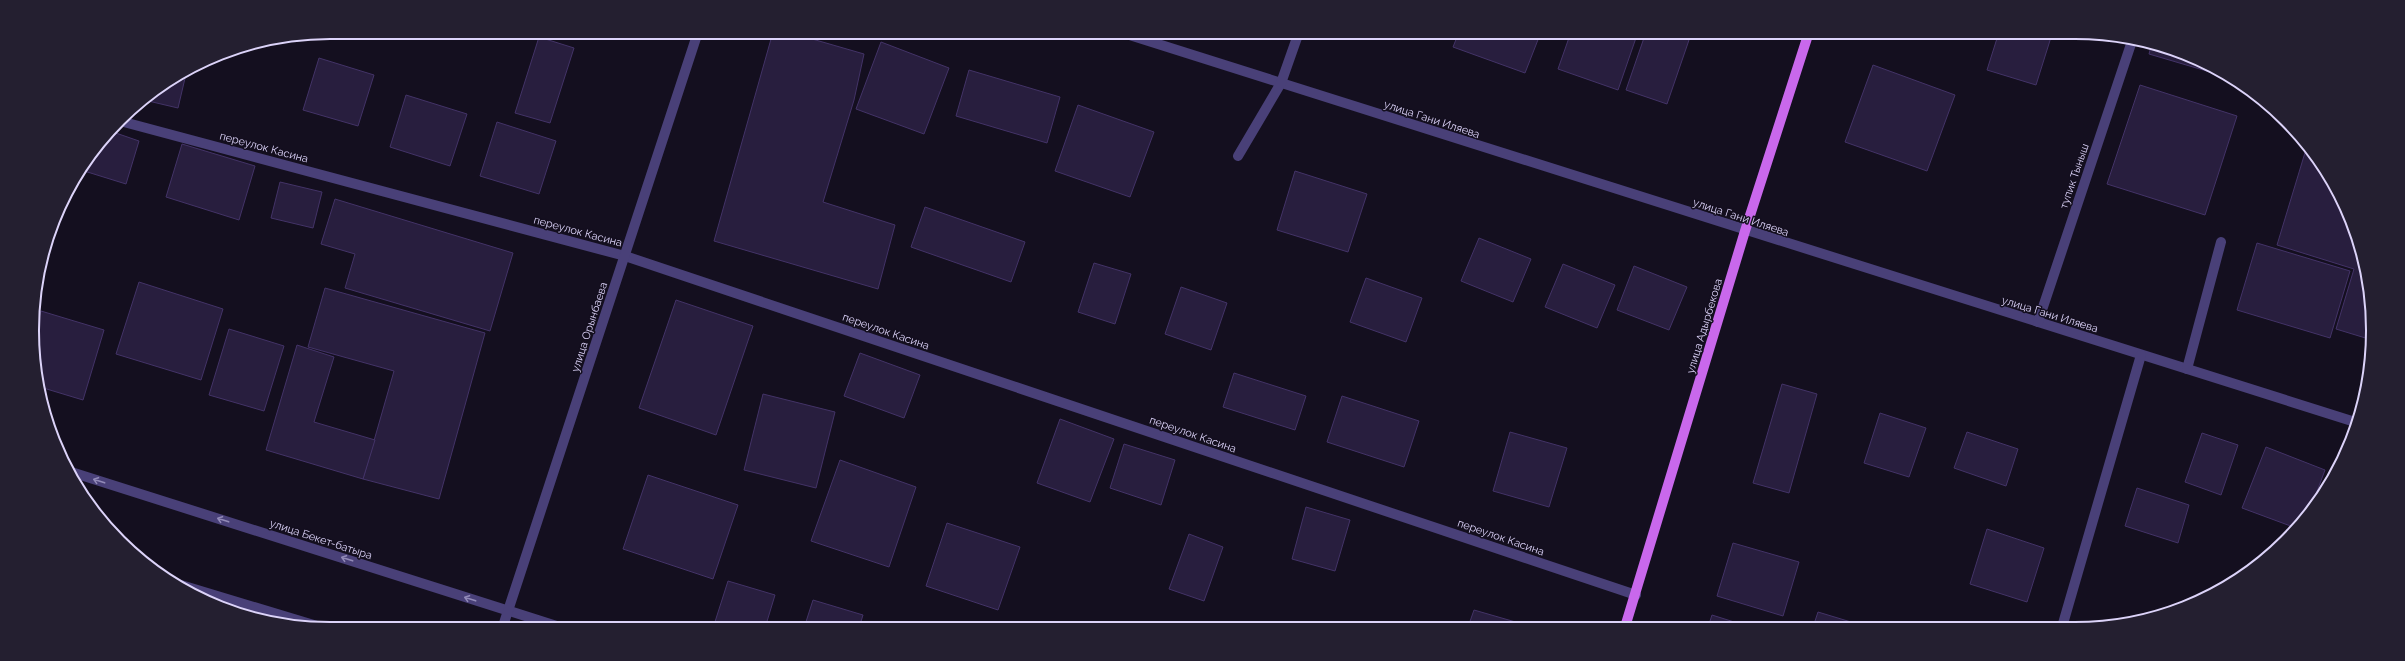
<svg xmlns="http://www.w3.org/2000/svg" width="2405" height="661" font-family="Raleway,sans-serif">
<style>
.building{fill:#281e3e;stroke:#433367}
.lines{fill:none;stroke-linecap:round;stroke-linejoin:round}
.minor{stroke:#494078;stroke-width:10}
.major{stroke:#c968ec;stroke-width:10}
.oneway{stroke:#928ab8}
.labels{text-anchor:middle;stroke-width:3;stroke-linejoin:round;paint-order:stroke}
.street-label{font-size:11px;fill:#dcd3f9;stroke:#140f1f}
.rim{fill:none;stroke:#dcd3f9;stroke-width:2}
</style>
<rect width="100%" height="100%" fill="#140f1f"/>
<g class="building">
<polygon points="561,32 582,32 581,38"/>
<polygon points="773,32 788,32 864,54 854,100 823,202 895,225 878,289 714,241"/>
<polygon points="1459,32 1541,32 1525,73 1453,47"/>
<polygon points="1571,32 1638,32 1618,90 1558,69"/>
<polygon points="1646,32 1663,32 1689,40 1667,104 1626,90"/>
<polygon points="1999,32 2052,34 2036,85 1987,70"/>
<polygon points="539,37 574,48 550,123 515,113"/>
<polygon points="881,42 949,68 924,134 856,109"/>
<polygon points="2152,43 2189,55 2211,67 2210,72 2149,54"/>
<polygon points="319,58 374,75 358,126 303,110"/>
<polygon points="1873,65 1955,95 1927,171 1845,142"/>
<polygon points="969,70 1060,97 1047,143 956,116"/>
<polygon points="186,74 178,108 144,100"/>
<polygon points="2140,85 2237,116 2205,215 2107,184"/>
<polygon points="406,95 467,114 450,166 390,147"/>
<polygon points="1078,105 1154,132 1130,197 1055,171"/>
<polygon points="497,122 556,141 539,194 480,176"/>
<polygon points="110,131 139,141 126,184 81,170 94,149"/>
<polygon points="182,144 255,166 239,220 166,197"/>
<polygon points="2307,146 2323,164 2350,216 2367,272 2373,330 2372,340 2336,329 2354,269 2277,245"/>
<polygon points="1295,171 1367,194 1348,252 1277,230"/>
<polygon points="280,182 322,192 313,228 271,218"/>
<polygon points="335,199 513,253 490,331 345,288 355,254 321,244"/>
<polygon points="925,207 1025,242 1011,282 911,247"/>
<polygon points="1479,238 1531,259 1513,302 1461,281"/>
<polygon points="2257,243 2350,271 2330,338 2237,310"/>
<polygon points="1094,263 1131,274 1115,324 1078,312"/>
<polygon points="1563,264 1615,285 1597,328 1545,307"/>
<polygon points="1634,266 1687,287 1669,330 1617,310"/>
<polygon points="1366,278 1422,298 1406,342 1350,322"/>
<polygon points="139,282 223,309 201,380 116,354"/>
<polygon points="1181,287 1227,303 1211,350 1165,334"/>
<polygon points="325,288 485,333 439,499 363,479 394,371 308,347"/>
<polygon points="676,300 753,326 716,435 639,408"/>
<polygon points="41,311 104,330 83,400 40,387 35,332"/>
<polygon points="229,329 284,346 264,411 209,395"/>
<polygon points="297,345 334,357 314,422 375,440 363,479 266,450"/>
<polygon points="860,353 920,375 904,418 844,396"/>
<polygon points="1234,373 1306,396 1295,430 1223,407"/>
<polygon points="1782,384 1817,394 1789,493 1753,483"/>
<polygon points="763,394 835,412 816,488 744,470"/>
<polygon points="1342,396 1419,421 1404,467 1327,442"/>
<polygon points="1880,413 1926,428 1909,477 1864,463"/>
<polygon points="1060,419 1114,439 1090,502 1037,483"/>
<polygon points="1510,432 1567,448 1549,507 1493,491"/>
<polygon points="1967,432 2018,449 2006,486 1954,468"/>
<polygon points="2202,433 2238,445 2221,495 2185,482"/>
<polygon points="1124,444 1175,460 1161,505 1110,488"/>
<polygon points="2266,447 2325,470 2310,510 2296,528 2242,508"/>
<polygon points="840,460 916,487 889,567 811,541"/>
<polygon points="648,475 738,505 713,579 623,549"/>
<polygon points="2137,488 2189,505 2178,543 2125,526"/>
<polygon points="1306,507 1350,520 1335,571 1292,559"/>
<polygon points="947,523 1020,547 998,610 926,586"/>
<polygon points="1987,529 2044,548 2027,602 1970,584"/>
<polygon points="1189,534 1223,547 1204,601 1169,589"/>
<polygon points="1733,543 1799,562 1783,616 1717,596"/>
<polygon points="728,581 775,595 765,628 713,628"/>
<polygon points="813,600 863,615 859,628 804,628"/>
<polygon points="1474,610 1519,623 1518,627 1468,627"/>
<polygon points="1818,612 1851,622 1850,627 1813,627"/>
<polygon points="1712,615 1750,627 1708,627"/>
</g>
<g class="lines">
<g class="minor">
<polyline points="1120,32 2355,422"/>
<polyline points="120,121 625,256 1636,595"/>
<polyline points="1238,156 1281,83 1299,32"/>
<polyline points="2038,322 2133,38"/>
<polyline points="2187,369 2221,242"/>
<polyline points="68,471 566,629"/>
<polyline points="171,582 327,629"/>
<polyline points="2062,627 2141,355"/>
<polyline points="502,629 698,32"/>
</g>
<polyline class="major" points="1625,627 1745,231 1809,32"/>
</g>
<defs><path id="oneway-shaft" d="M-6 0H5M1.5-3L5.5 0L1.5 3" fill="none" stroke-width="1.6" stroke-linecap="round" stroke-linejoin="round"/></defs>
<g class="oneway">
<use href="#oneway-shaft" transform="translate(99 481) rotate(-162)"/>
<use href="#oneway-shaft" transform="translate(223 520) rotate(-162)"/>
<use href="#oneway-shaft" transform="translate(347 559) rotate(-162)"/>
<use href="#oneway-shaft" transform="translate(470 599) rotate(-162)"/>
</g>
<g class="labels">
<g class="street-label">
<text transform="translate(1432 119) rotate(18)" y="4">улица Гани Иляева</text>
<text transform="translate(264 147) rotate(15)" y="4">переулок Касина</text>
<text transform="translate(2074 176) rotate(-71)" y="4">тупик Тыныш</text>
<text transform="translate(1741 217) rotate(18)" y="4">улица Гани Иляева</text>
<text transform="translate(578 231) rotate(15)" y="4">переулок Касина</text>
<text transform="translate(2050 314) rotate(17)" y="4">улица Гани Иляева</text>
<text transform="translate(1704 326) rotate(-73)" y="4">улица Адырбекова</text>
<text transform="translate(589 327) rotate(-72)" y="4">улица Орынбаева</text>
<text transform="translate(886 331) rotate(19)" y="4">переулок Касина</text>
<text transform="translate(1193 434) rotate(19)" y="4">переулок Касина</text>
<text transform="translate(1501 537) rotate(19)" y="4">переулок Касина</text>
<text transform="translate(321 539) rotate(18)" y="4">улица Бекет-батыра</text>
</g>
</g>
<path d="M0 0H2405V661H0ZM330 39H2075A291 291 0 0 1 2366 330V331A291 291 0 0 1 2075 622H330A291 291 0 0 1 39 331V330A291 291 0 0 1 330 39Z" fill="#241f30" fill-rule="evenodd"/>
<path class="rim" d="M330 39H2075A291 291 0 0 1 2366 330V331A291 291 0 0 1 2075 622H330A291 291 0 0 1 39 331V330A291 291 0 0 1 330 39Z"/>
</svg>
